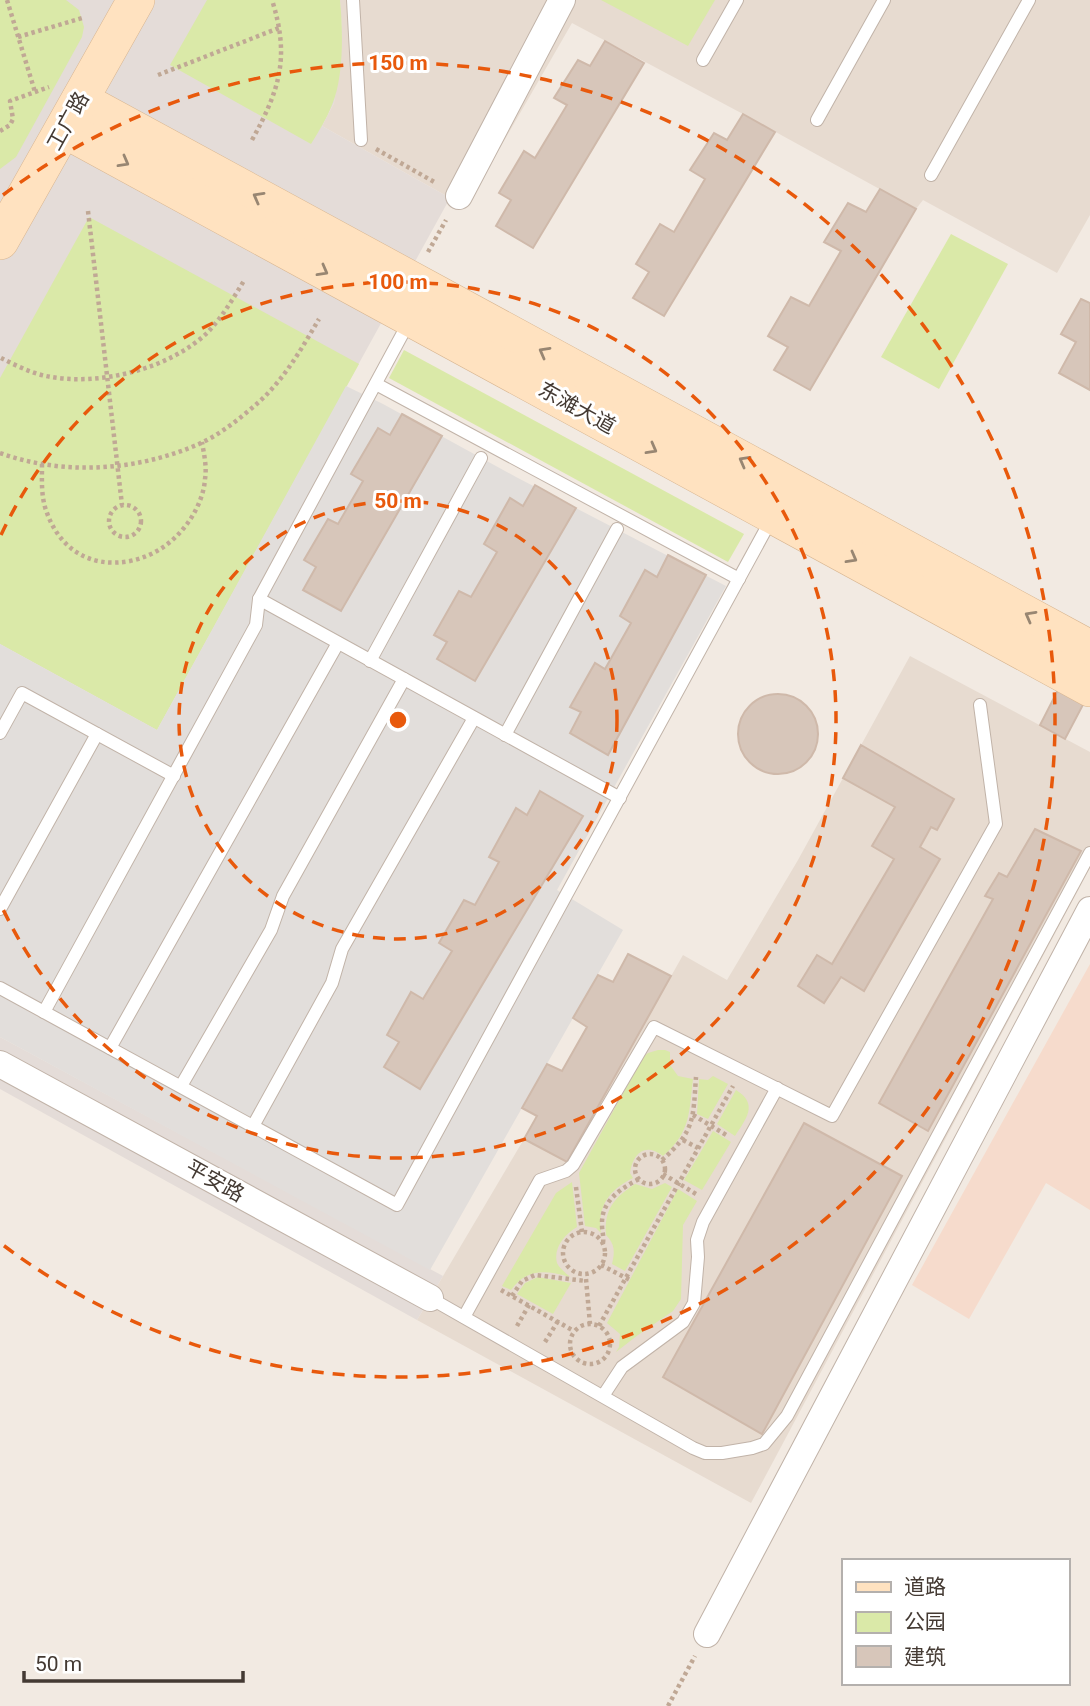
<svg xmlns="http://www.w3.org/2000/svg" width="1090" height="1706" font-family="Roboto,'Noto Sans SC',sans-serif">
<style>
.residential{fill:#e7dbd0}
.commercial{fill:#f6dbcc}
.industrial{fill:#e4dcd8}
.green{fill:#dae9a8}
.parking{fill:#e2dedb}
.building{fill:#d7c6ba;stroke:#cfb9aa;stroke-width:2}
.lines{fill:none;stroke-linecap:round;stroke-linejoin:round}
.lane-casing{stroke:#c1b3a8;stroke-width:14}
.street-casing{stroke:#c1b3a8;stroke-width:28}
.secondary-casing{stroke:#d8b691;stroke-width:38}
.path{stroke:#c0a895;stroke-width:4.5;stroke-dasharray:3.5 3.5;stroke-linecap:butt}
.lane{stroke:#fff;stroke-width:12}
.street{stroke:#fff;stroke-width:26}
.secondary{stroke:#ffe2c0;stroke-width:37}
.oneway{stroke:#988672}
.ring{fill:none;stroke:#e8590c;stroke-width:3.5;stroke-dasharray:12 9}
.labels{text-anchor:middle;stroke-width:6;stroke-linejoin:round;paint-order:stroke}
.street-label{font-size:21px;fill:#443a33;stroke:#fff}
.centre{fill:#e8590c;stroke:#fff;stroke-width:3.5}
.ring-label{font-size:21px;text-anchor:middle;font-weight:bold;fill:#e8590c;stroke:#fff;stroke-width:6;stroke-linejoin:round;paint-order:stroke}
</style>
<rect width="100%" height="100%" fill="#f2eae2"/>
<g class="residential">
<polygon points="340,0 1090,0 1090,215 1057,273 923,200 916,209 743,114 572,23 466,207 322,126 334,103 342,33"/>
<polygon points="910,656 1090,752 1090,868 751,1503 417,1320 524,1139 567,1161 683,955 727,980 798,860"/>
</g>
<polygon class="commercial" points="1090,964 1090,1210 1046,1183 969,1319 912,1285"/>
<g class="industrial">
<polygon points="0,0 340,0 342,33 339,74 334,103 322,126 450,198 157,730 0,644"/>
<polygon points="0,1037 443,1276 417,1320 0,1089"/>
</g>
<g class="green">
<polygon points="0,0 66,0 79,10 84,27 82,37 16,157 0,169"/>
<path d="M207,0h133c3,30 4,77 -8,105 -5,13 -13,26 -21,39l-141,-79z"/>
<polygon points="601,0 715,0 688,46"/>
<polygon points="89,217 359,364 157,730 0,644 0,378"/>
<polygon points="951,234 1008,264 939,389 881,357"/>
<polygon points="404,350 744,534 728,562 389,378"/>
<path d="M658,1050h7l5,2v13l8,11 15,3c-4,33 -2,53 -30,77 -18,-14 -30,-3 -33,17l3,5c-24,12 -36,28 -32,55l-5,-5 -11,-2 -6,-53 64,-116 5,-4z"/>
<polygon points="713,1076 728,1084 708,1119 697,1114 699,1079 708,1080"/>
<path d="M736,1090c23,14 10,29 -1,46l-18,-12z"/>
<polygon points="713,1131 731,1142 702,1190 684,1180"/>
<path d="M572,1182l5,45c-12,7 -24,21 -20,36 2,5 9,10 13,14 -25,-7 -43,-9 -59,13l-9,-4 54,-93z"/>
<path d="M665,1183l7,4 -47,84 -13,-7c3,-12 3,-20 -6,-29 -2,-26 8,-37 29,-51l17,5z"/>
<polygon points="678,1189 697,1201 683,1225 681,1299 673,1311 638,1335 616,1352 619,1347 620,1334 607,1323"/>
<polygon points="538,1277 571,1283 553,1314 517,1294 525,1283"/>
</g>
<polygon class="parking" points="346,386 383,404 516,477 726,586 557,890 623,930 430,1270 0,1037 0,644 157,730"/>
<g class="building">
<polygon points="605,41 644,63 533,248 496,226 511,200 499,193 524,151 535,158 567,105 554,98 578,60 590,66"/>
<polygon points="743,114 775,132 664,316 633,298 649,272 636,264 660,224 674,232 705,179 690,170 714,133 727,140"/>
<polygon points="880,189 916,209 810,390 774,370 788,347 768,336 791,297 809,306 841,251 824,242 848,203 866,212"/>
<polygon points="1081,299 1090,303 1090,390 1059,373 1076,342 1061,334"/>
<polygon points="402,414 442,436 341,611 303,590 316,567 304,560 328,519 338,524 363,481 351,474 378,428 390,435"/>
<polygon points="535,485 576,508 475,681 437,659 447,642 434,635 459,591 471,597 497,552 484,544 510,498 523,506"/>
<polygon points="668,555 706,575 608,755 570,733 581,712 570,707 595,663 605,669 631,623 620,616 645,570 657,577"/>
<polygon points="1060,686 1086,699 1065,739 1040,725"/>
<circle cx="778" cy="734" r="40"/>
<polygon points="861,745 954,799 937,830 931,827 920,847 940,859 864,991 841,977 824,1003 798,986 817,955 832,964 894,859 872,846 895,807 843,778"/>
<polygon points="540,791 583,816 420,1089 384,1067 399,1042 387,1035 411,992 423,999 452,951 439,943 464,900 475,905 499,862 489,857 516,808 527,815"/>
<polygon points="1035,829 1081,851 928,1131 879,1103 993,899 985,896 999,873 1007,877"/>
<polygon points="628,954 671,976 567,1162 524,1139 537,1116 522,1108 547,1064 562,1071 587,1027 573,1018 598,975 613,982"/>
<polygon points="804,1123 902,1176 762,1434 663,1377"/>
</g>
<g class="lines">
<g class="lane-casing">
<g id="lane">
<polyline points="353,0 361,140"/>
<polyline points="703,60 737,0"/>
<polyline points="817,120 884,0"/>
<polyline points="931,175 1029,0"/>
<polyline points="410,320 259,599 256,625 44,1012 397,1205 772,518"/>
<polyline points="376,384 739,579"/>
<polyline points="259,599 620,798"/>
<polyline points="370,661 481,458"/>
<polyline points="0,733 22,693 174,776"/>
<polyline points="505,735 617,529"/>
<polyline points="0,909 97,734"/>
<polyline points="0,988 44,1012"/>
<polyline points="110,1048 338,643"/>
<polyline points="181,1086 271,930 283,896 404,679"/>
<polyline points="253,1126 332,983 342,949 474,718"/>
<polyline points="430,1298 693,1448 705,1453 722,1453 752,1448 764,1444 787,1416 1090,853"/>
<polyline points="464,1317 540,1180 566,1171 573,1165 654,1027 832,1116 996,824 980,705"/>
<polyline points="603,1396 622,1367 683,1322 694,1303 698,1257 697,1240 703,1222 777,1088"/>
</g>
</g>
<g class="street-casing">
<g id="street">
<polyline points="459,196 562,0"/>
<polyline points="0,1064 430,1298"/>
<polyline points="707,1634 1090,910"/>
</g>
</g>
<g class="secondary-casing">
<g id="secondary">
<polyline points="80,100 1090,649"/>
<polyline points="64,129 1090,688"/>
<polyline points="0,241 136,0"/>
</g>
</g>
<g class="path">
<polyline points="7,0 35,92"/>
<polyline points="18,37 82,18"/>
<polyline points="158,75 279,28"/>
<polyline points="0,131 10,125 13,119 10,101 49,87"/>
<path d="M252,140c28,-51 38,-83 20,-140"/>
<polyline points="376,149 436,183"/>
<polyline points="88,211 122,505"/>
<polyline points="428,252 446,220"/>
<path d="M1,358c14,7 30,15 45,18 52,11 124,-7 162,-44 15,-16 26,-35 37,-53"/>
<path d="M0,453c64,23 137,18 199,-9 22,-10 43,-27 61,-43 25,-23 42,-53 59,-82"/>
<path d="M42,464c0,14 -1,29 3,43 12,40 43,62 85,54 24,-5 43,-18 57,-37 9,-12 17,-29 18,-45 2,-12 -1,-25 -3,-37"/>
<circle cx="125" cy="521" r="16"/>
<polyline points="693,1115 728,1136"/>
<polyline points="683,1140 698,1148"/>
<circle cx="650" cy="1169" r="15"/>
<path d="M662,1160c33,-29 31,-41 34,-83"/>
<polyline points="663,1174 696,1194"/>
<polyline points="576,1187 582,1232"/>
<circle cx="584" cy="1253" r="21"/>
<path d="M603,1243c1,-7 -1,-11 -1,-18 -1,-24 18,-36 37,-46"/>
<polyline points="601,1265 632,1281"/>
<polyline points="586,1279 590,1324"/>
<polyline points="501,1290 574,1331"/>
<polyline points="512,1296 522,1281 535,1275 586,1281"/>
<circle cx="590" cy="1344" r="20"/>
<polyline points="517,1326 529,1305"/>
<polyline points="599,1326 733,1086"/>
<polyline points="545,1342 558,1321"/>
<polyline points="668,1706 695,1656"/>
</g>
<use href="#lane" class="lane"/>
<use href="#street" class="street"/>
<use href="#secondary" class="secondary"/>
</g>
<defs><path id="oneway-chevron" d="M-2-3.5L2.5 0L-2 3.5" fill="none" stroke-width="1.6" stroke-linecap="round" stroke-linejoin="round" transform="scale(1.75)"/></defs>
<g class="oneway">
<use href="#oneway-chevron" transform="translate(124 162) rotate(29)"/>
<use href="#oneway-chevron" transform="translate(258 197) rotate(-151)"/>
<use href="#oneway-chevron" transform="translate(323 271) rotate(29)"/>
<use href="#oneway-chevron" transform="translate(544 352) rotate(-151)"/>
<use href="#oneway-chevron" transform="translate(652 449) rotate(29)"/>
<use href="#oneway-chevron" transform="translate(744 461) rotate(-151)"/>
<use href="#oneway-chevron" transform="translate(852 558) rotate(29)"/>
<use href="#oneway-chevron" transform="translate(1030 616) rotate(-151)"/>
</g>
<g class="ring">
<circle cx="398" cy="720" r="219"/>
<path d="M1 535A438 438 0 1 1 1 905"/>
<path d="M3 195A657 657 0 1 1 3 1245"/>
</g>
<g class="labels">
<g class="street-label">
<text transform="translate(68 121) rotate(-61)" y="7">工广路</text>
<text transform="translate(577 408) rotate(29)" y="7">东滩大道</text>
<text transform="translate(215 1181) rotate(29)" y="7">平安路</text>
</g>
</g>
<circle cx="398" cy="720" r="10" class="centre"/>
<g class="ring-label">
<text x="398" y="70">150 m</text>
<text x="398" y="289">100 m</text>
<text x="398" y="508">50 m</text>
</g>
<rect x="842" y="1559" width="228" height="126" fill="#ffffff" stroke="#b4b0ad" stroke-width="2"/>
<rect x="856" y="1582" width="35" height="10" fill="#ffe2c0" stroke="#b4b0ad" stroke-width="2"/>
<text x="904" y="1594" font-size="21" fill="#443a33">道路</text>
<rect x="856" y="1612" width="35" height="21" fill="#dae9a8" stroke="#b4b0ad" stroke-width="2"/>
<text x="904" y="1629" font-size="21" fill="#443a33">公园</text>
<rect x="856" y="1646" width="35" height="21" fill="#d7c6ba" stroke="#b4b0ad" stroke-width="2"/>
<text x="904" y="1664" font-size="21" fill="#443a33">建筑</text>
<path d="M24 1671v10h219v-10" fill="none" stroke="#443a33" stroke-width="3.5"/>
<text x="35" y="1671" font-size="21" fill="#443a33" stroke="#ffffff" stroke-width="5" paint-order="stroke">50 m</text>
</svg>
